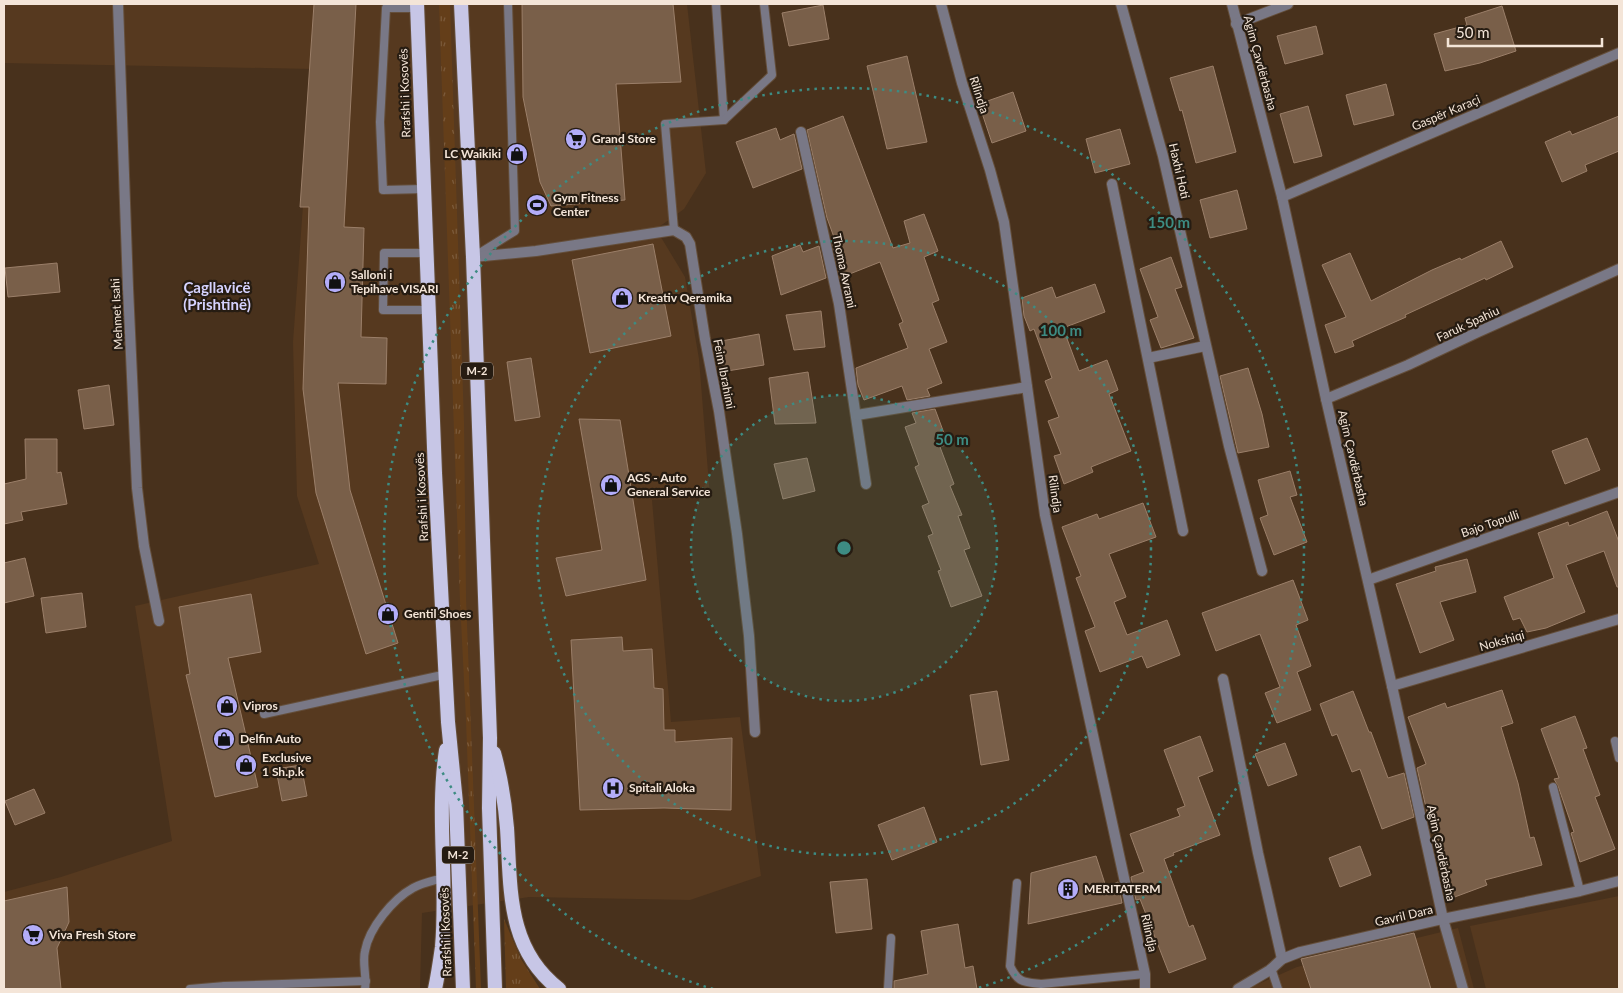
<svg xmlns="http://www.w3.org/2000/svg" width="1623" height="993" font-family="Lato,sans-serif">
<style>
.built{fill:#56391f}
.grass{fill:url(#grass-tufts)}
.building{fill:#795f49;stroke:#9b7f69}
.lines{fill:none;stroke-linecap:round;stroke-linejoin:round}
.service-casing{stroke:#644e3a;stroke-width:10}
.minor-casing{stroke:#644e3a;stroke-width:12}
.trunk-casing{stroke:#644e3a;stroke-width:16}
.service{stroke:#797886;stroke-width:8}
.minor{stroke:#797886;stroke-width:10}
.trunk{stroke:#c7c6e6;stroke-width:14}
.ring{fill:none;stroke:#3d8c83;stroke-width:2.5;stroke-dasharray:2.5 5}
.labels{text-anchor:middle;stroke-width:4.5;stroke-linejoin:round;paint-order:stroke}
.shield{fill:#261c12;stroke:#b6a99d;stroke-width:1}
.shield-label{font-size:11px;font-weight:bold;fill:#f4e5d8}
.street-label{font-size:12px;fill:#f4e5d8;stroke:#261c12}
.poi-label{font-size:12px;font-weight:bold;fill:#f4e5d8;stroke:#261c12;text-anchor:start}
.quarter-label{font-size:15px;font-weight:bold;fill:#d5d2fe;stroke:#261c12}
.centre{fill:#3d8c83;stroke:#261c12;stroke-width:2.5}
.ring-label{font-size:15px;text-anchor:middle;font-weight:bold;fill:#3d8c83;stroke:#261c12;stroke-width:4.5;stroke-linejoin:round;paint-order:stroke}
</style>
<defs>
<pattern id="grass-tufts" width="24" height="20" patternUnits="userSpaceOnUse" patternTransform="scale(1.25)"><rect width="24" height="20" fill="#643e19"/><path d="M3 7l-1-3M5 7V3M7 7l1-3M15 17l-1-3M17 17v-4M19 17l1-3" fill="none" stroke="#7b5a3a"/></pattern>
</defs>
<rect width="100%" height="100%" fill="#48311c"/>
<g class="built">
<polygon points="4,4 687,4 706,173 684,209 656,229 685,277 699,359 710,497 652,500 671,722 740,717 761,876 690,900 529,897 422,913 420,989 4,989 4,892 61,877 172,841 135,606 319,564 297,496 293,342 313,69 4,63"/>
<polygon points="1619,896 1619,989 1486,989 1470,926"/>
<polygon points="1458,928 1474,989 1247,989 1297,967"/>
</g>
<g class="grass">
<polygon points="439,4 450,4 464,424 466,599 481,989 476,989 466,719 460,600"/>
<polygon points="504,919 521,959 540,989 506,989"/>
</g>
<g class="building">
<polygon points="314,4 356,4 344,227 364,228 361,337 387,338 386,384 338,383 350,490 398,643 366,654 316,493 303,389 309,207 300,207"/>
<polygon points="522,4 673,4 681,82 616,84 625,200 551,206 540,182 523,97"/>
<polygon points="823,5 829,39 789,46 782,13"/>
<polygon points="1502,6 1516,51 1480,63 1445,71 1434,34 1467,25 1465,18"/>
<polygon points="1316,26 1323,54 1285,64 1277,36"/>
<polygon points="907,56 927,142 887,149 867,66"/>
<polygon points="1213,66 1236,152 1196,163 1182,110 1180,111 1170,78"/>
<polygon points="1386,84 1394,115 1354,125 1346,95"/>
<polygon points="1013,92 1026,131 992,143 979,104"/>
<polygon points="1308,106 1322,156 1294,163 1280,114"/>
<polygon points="843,116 893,248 910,243 904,221 924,214 938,251 924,257 939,300 932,303 947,342 929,349 942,383 927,389 930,396 907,400 902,386 864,400 858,385 856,368 908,348 899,324 903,322 880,262 842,277 839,273 832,241 835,240 827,218 807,130"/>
<polygon points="1619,116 1619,151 1585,165 1587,171 1562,182 1545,142 1570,131 1572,135"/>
<polygon points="776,128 780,140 794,134 802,169 753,188 736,142"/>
<polygon points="1120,129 1130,164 1095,173 1086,139"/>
<polygon points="1237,190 1247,229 1210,238 1200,200"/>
<polygon points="1501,241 1513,267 1486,280 1485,278 1405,315 1406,317 1352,341 1354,346 1335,353 1325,325 1346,317 1322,265 1350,253 1371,301 1432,270 1460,258 1461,260"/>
<polygon points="653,244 671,336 590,353 572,260"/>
<polygon points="800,245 803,252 819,246 826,278 781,295 772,256"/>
<polygon points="1171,257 1182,287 1175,289 1194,338 1161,348 1150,320 1158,317 1140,269"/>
<polygon points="57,263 60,292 8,297 5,268"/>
<polygon points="1095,284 1105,312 1063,328 1079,371 1107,360 1118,390 1109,394 1131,451 1091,467 1093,472 1064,484 1054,456 1061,454 1048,421 1059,417 1045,381 1052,378 1034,329 1030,331 1024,316 1022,298 1052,287 1056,298"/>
<polygon points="821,311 825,347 794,350 786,315"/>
<polygon points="759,334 764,365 721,372 716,342"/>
<polygon points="531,358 540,417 515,421 507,362"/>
<polygon points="1248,368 1262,414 1269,447 1238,453 1220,376"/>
<polygon points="808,372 816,423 775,424 769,378"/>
<polygon points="109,385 114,425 84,429 78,390"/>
<polygon points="935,409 948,444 940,447 954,484 950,486 962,515 958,516 970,548 964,550 982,596 951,607 938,571 941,570 928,536 933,534 922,506 929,503 915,467 919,465 905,427 916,423 912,413"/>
<polygon points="579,419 620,420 646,580 566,596 556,558 602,550"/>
<polygon points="1587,438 1600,470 1565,484 1552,451"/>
<polygon points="25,439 57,439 57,473 61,472 67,504 21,512 23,520 4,524 4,484 26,479"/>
<polygon points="807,458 815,491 783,499 774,464"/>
<polygon points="1290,471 1297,495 1290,497 1307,542 1274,555 1260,518 1268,515 1258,480"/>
<polygon points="1143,503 1156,537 1109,554 1126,597 1114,602 1127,635 1167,620 1180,655 1147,668 1142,656 1100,672 1085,631 1095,627 1076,578 1081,576 1062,527 1097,514 1099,519"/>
<polygon points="1607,511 1619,542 1619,587 1617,587 1604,551 1566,565 1585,612 1546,628 1527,632 1520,618 1513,620 1504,597 1554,578 1538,533 1568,522 1569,526"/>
<polygon points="25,558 34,596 4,603 4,563"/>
<polygon points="1467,559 1476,592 1440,602 1454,640 1420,653 1396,584 1436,571 1435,567"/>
<polygon points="1293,580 1308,620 1296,625 1311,666 1297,672 1311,710 1277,723 1265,693 1280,687 1260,634 1216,651 1202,613"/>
<polygon points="82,593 86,627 46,633 41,598"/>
<polygon points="251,594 261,652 228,658 258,787 215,797 186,675 190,674 179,607"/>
<polygon points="622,637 623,651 652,649 654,688 663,689 664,730 675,730 675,742 732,738 731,810 664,808 580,810 571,640"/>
<polygon points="1502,690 1513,723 1501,727 1518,783 1530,838 1534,837 1542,865 1485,880 1487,885 1452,898 1441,869 1448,867 1427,812 1417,768 1426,764 1408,717 1445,703 1447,708"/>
<polygon points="997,691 1009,760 981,765 970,695"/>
<polygon points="1353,691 1369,732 1371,732 1388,778 1404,773 1414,817 1382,829 1360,769 1352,772 1337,734 1332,736 1320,704"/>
<polygon points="1575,716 1587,748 1583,749 1600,795 1595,797 1615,849 1580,862 1571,833 1574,832 1558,786 1554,779 1559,778 1541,729"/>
<polygon points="1200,736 1213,771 1198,777 1220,835 1173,853 1174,855 1164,859 1189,927 1193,925 1206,959 1169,973 1140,899 1136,900 1131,877 1144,872 1130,834 1180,816 1177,809 1185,806 1164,750"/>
<polygon points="1285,743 1297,775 1268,786 1255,754"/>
<polygon points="301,765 307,796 282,801 276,769"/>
<polygon points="34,789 45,813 15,825 5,801"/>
<polygon points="924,807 937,842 892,860 878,825"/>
<polygon points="1360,846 1371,875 1340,887 1329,858"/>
<polygon points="1096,856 1106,887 1118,882 1122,903 1028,924 1031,873"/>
<polygon points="867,879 872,929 836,933 830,882"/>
<polygon points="67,887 69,922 57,948 61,989 4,989 4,901"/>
<polygon points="958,924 965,968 973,966 977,989 894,989 894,981 928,974 921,931"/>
<polygon points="1414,933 1431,989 1311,989 1301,959"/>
</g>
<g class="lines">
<g class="service-casing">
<g id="service">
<polyline points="716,4 724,120"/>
<polyline points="417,8 386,8 380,122 383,190 424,189"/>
<polyline points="674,230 665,124 724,120 772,75 764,4"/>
<polyline points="427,253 384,253 383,310 429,310"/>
<polyline points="475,256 515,231 508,4"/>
<polyline points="264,714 447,674"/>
<polyline points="1615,741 1619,758"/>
<polyline points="1553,787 1580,891"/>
<path d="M1017,883l-7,83c8,17 14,16 31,18l104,-10"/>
<polyline points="1271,968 1278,989"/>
<polyline points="190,989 225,986"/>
<polyline points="225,989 225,986 366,981"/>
<path d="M365,989c2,-13 -3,-26 0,-38 4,-23 28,-52 48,-63 9,-5 20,-7 30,-10"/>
<polyline points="888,989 891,938"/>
</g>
</g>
<g class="minor-casing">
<g id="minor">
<polyline points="118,4 128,288 137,488 144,546 159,621"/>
<polyline points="941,4 962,83 990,170 1004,222 1045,515 1145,974 1145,989"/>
<polyline points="1121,4 1163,156 1229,446 1262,571"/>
<polyline points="1232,4 1282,197 1326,399 1392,686 1443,919 1463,989"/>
<polyline points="1236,24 1288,4"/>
<polyline points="801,132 839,304 866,484"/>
<polyline points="1112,184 1183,531"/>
<polyline points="1282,197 1619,53"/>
<polyline points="473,257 536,251 674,230 686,237 690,244 705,339 719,411 737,534 749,636 755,732"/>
<polyline points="1148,358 1205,346"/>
<polyline points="1326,399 1408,365 1478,332 1619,269"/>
<polyline points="857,415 1027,387"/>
<polyline points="1368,580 1619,492"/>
<polyline points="1223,679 1258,853 1282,959"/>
<polyline points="1392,686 1619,619"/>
<polyline points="1238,989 1270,970 1282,959 1300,952 1443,919 1580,891 1619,881"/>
</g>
</g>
<g class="trunk-casing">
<g id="trunk">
<polyline points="417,4 435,473 448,722 456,803 463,989"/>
<polyline points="461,4 473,257 490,738 489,808 495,989"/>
<path d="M494,753c7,25 11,50 13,75 4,60 -1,120 52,161"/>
<path d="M435,989c3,-14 5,-28 7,-42 6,-66 -6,-131 4,-197"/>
</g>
</g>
<use href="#service" class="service"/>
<use href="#minor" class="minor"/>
<use href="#trunk" class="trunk"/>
</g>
<circle cx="844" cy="548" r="153" fill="#3d8c83" fill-opacity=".12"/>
<g class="ring">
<circle cx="844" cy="548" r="153"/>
<circle cx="844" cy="548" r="307"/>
<path d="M713 989A460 460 0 1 1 975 989"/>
</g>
<defs>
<g id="supermarket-disc" transform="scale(1.125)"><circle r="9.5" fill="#b3adf9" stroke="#261c12"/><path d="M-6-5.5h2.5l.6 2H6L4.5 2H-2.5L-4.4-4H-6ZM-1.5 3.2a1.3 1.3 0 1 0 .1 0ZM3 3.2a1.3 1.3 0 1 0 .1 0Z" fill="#111"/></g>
<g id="shop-disc" transform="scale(1.125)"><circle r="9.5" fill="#b3adf9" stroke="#261c12"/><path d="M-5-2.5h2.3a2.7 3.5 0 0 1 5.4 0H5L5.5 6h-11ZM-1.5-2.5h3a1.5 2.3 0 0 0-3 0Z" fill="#111"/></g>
<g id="stadium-disc" transform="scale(1.125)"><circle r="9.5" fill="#b3adf9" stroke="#261c12"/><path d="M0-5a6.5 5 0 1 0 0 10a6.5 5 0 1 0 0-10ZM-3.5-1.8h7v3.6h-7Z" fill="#111"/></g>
<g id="hospital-disc" transform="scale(1.125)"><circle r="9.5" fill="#b3adf9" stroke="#261c12"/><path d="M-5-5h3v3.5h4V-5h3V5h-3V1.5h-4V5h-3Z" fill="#111"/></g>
<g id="building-disc" transform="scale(1.125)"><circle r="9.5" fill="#b3adf9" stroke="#261c12"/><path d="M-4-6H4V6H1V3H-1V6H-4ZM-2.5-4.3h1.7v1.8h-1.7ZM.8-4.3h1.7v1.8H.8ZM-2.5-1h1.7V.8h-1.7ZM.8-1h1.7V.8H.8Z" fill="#111"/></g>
</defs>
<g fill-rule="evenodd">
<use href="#supermarket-disc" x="576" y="139"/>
<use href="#shop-disc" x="517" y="154"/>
<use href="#stadium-disc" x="537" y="205"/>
<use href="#shop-disc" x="335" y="282"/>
<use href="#shop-disc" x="622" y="298"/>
<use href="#shop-disc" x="611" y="485"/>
<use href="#shop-disc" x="388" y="614"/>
<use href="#shop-disc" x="227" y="706"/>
<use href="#shop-disc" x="224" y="739"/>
<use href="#shop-disc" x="246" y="765"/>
<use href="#hospital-disc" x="613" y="788"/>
<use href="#building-disc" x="1068" y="889"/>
<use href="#supermarket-disc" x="33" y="935"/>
</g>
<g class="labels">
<g class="shield">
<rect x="461" y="362.5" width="32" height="17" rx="4"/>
<rect x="442" y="846.5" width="32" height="17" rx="4"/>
</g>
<g class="shield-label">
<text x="477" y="375">M-2</text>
<text x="458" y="859">M-2</text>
</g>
<g class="street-label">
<text transform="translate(1260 63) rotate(75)" y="4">Agim Çavdërbasha</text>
<text transform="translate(405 93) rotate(-92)" y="4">Rrafshi i Kosovës</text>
<text transform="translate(979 95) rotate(72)" y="4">Rilindja</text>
<text transform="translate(1446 113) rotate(-23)" y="4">Gaspër Karaçi</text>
<text transform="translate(1179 171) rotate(77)" y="4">Haxhi Hoti</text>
<text transform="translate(844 271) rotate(78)" y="4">Thoma Avrami</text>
<text transform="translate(117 314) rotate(-93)" y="4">Mehmet Isahi</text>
<text transform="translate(1468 324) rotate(-25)" y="4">Faruk Spahiu</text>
<text transform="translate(724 374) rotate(79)" y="4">Feim Ibrahimi</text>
<text transform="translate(1353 458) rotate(77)" y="4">Agim Çavdërbasha</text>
<text transform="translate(1055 494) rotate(82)" y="4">Rilindja</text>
<text transform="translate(422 497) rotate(-93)" y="4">Rrafshi i Kosovës</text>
<text transform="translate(1490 524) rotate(-19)" y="4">Bajo Topulli</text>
<text transform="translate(1502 641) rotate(-16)" y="4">Nokshiqi</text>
<text transform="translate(1441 853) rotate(78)" y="4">Agim Çavdërbasha</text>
<text transform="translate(1404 916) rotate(-13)" y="4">Gavril Dara</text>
<text transform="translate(446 932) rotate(-92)" y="4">Rrafshi i Kosovës</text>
<text transform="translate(1149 933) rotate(78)" y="4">Rilindja</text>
</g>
<g class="poi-label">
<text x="592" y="143">Grand Store</text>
<text x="501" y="158" text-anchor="end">LC Waikiki</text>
<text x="553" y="202">Gym Fitness<tspan x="553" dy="14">Center</tspan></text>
<text x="351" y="279">Salloni i<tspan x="351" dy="14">Tepihave VISARI</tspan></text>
<text x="638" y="302">Kreativ Qeramika</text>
<text x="627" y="482">AGS - Auto<tspan x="627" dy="14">General Service</tspan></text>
<text x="404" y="618">Gentil Shoes</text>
<text x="243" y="710">Vipros</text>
<text x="240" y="743">Delfin Auto</text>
<text x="262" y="762">Exclusive<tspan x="262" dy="14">1 Sh.p.k</tspan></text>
<text x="629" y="792">Spitali Aloka</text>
<text x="1084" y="893">MERITATERM</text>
<text x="49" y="939">Viva Fresh Store</text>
</g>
<g class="quarter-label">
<text x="217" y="293">Çagllavicë<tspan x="217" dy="17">(Prishtinë)</tspan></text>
</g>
</g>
<circle cx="844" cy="548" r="8" class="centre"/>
<g class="ring-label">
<text x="1169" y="228">150 m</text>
<text x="1061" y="336">100 m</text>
<text x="952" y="445">50 m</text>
</g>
<rect width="1623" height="993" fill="none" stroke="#f4e5d8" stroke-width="10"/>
<path d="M1448 38v8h154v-8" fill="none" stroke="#f4e5d8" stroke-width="2.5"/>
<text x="1456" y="38" font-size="15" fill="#f4e5d8" stroke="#261c12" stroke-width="4" paint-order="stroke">50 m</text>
</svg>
